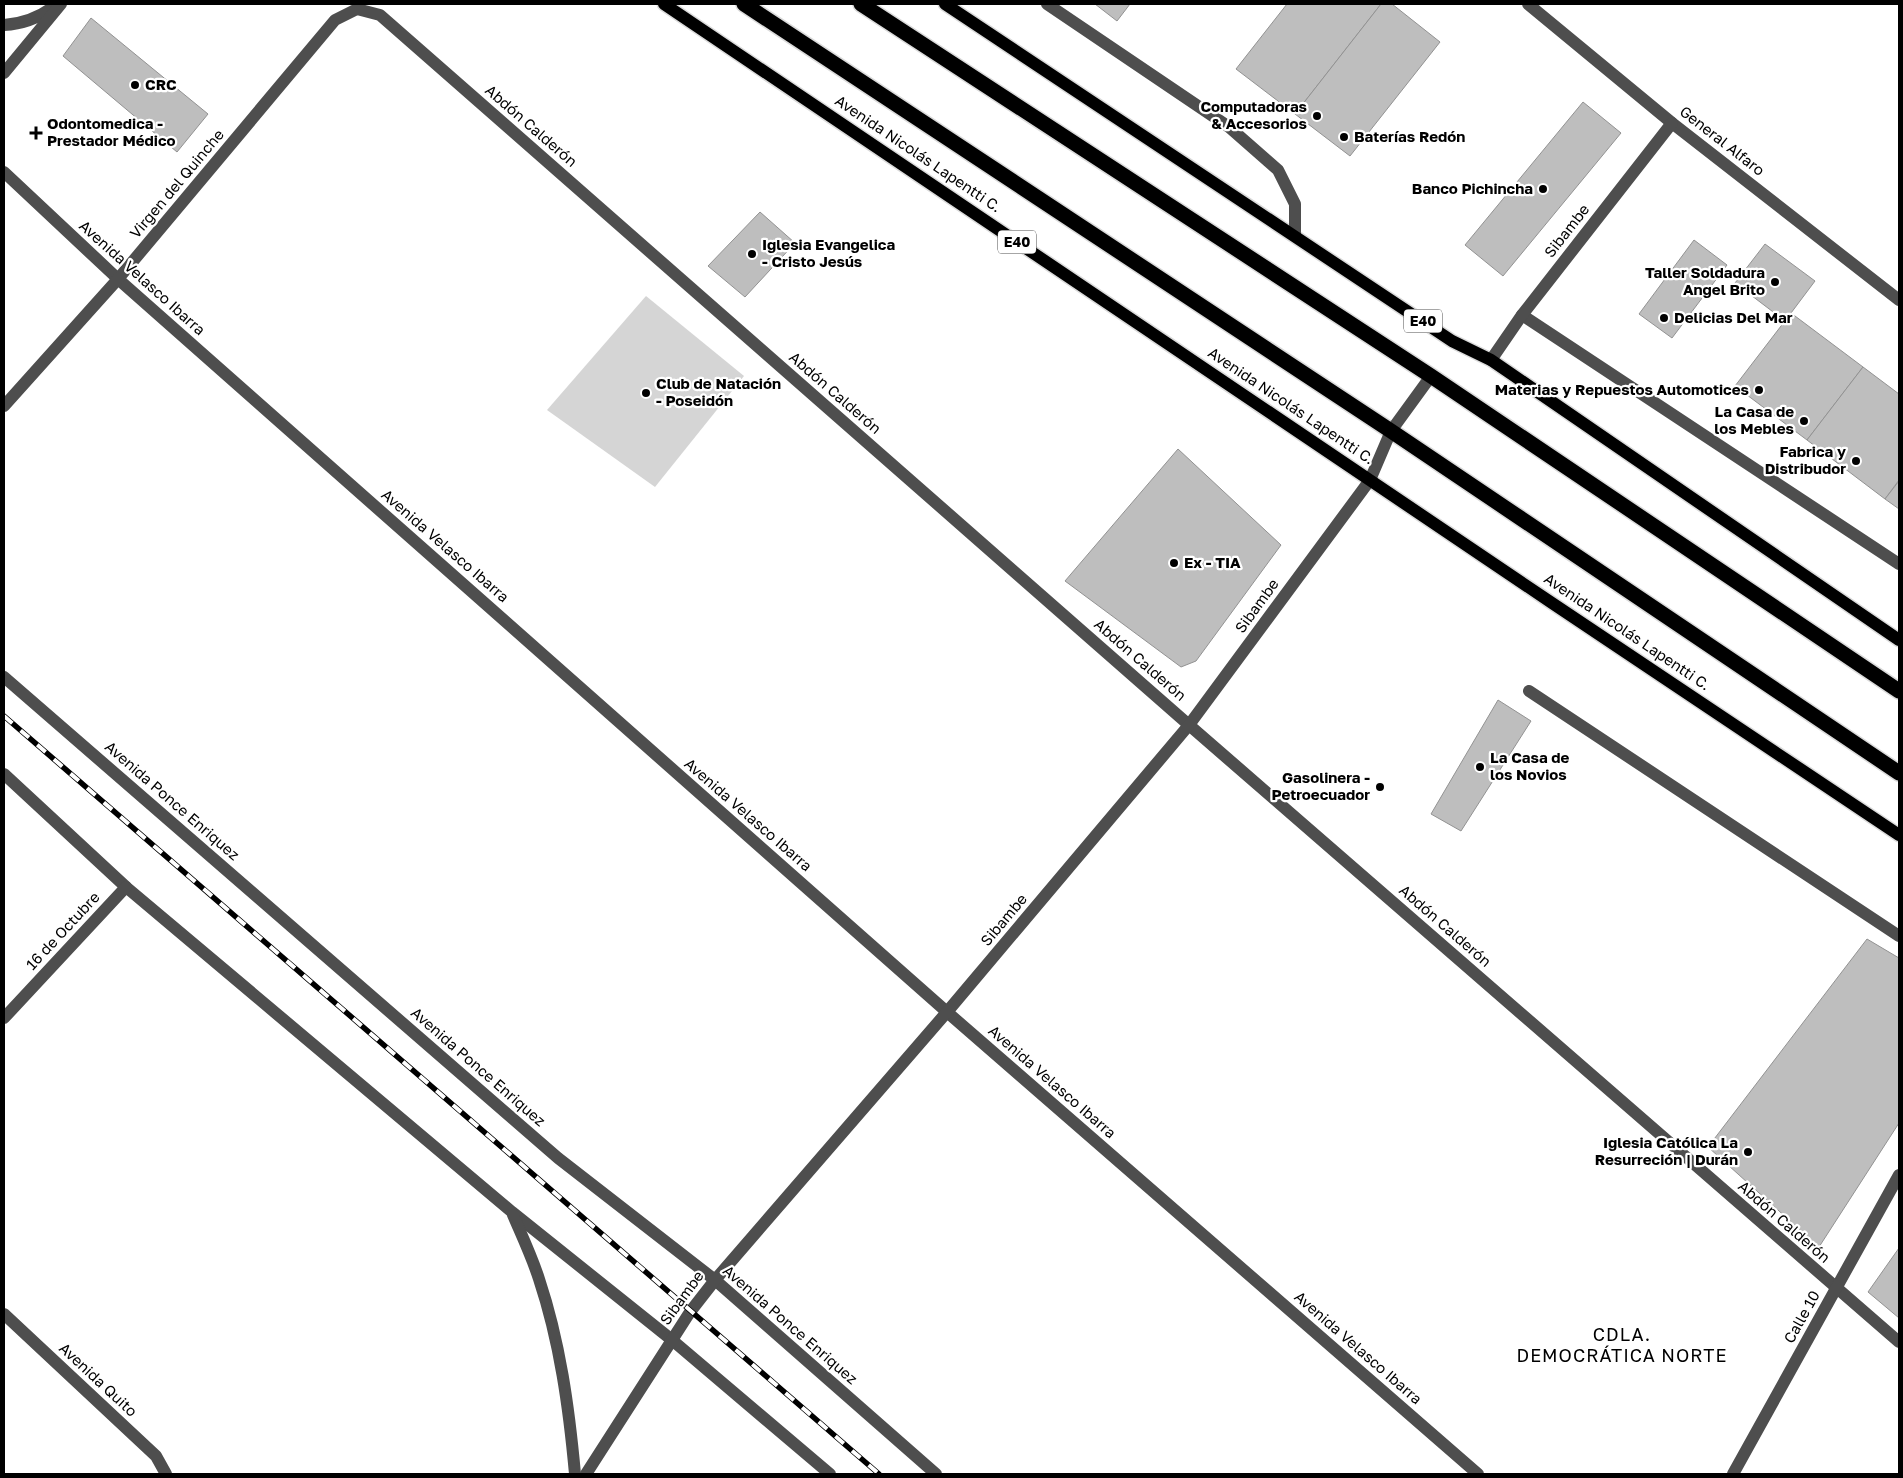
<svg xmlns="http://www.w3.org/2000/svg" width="1903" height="1478" font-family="'Golos Text',sans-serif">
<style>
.green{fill:#d5d5d5}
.building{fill:#bebebe;stroke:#929292}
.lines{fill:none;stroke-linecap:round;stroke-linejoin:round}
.major-casing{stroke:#dbdbdb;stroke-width:15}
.highway-casing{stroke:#dbdbdb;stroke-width:18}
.minor{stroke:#4e4e4e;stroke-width:12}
.major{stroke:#000;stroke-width:12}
.highway{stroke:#000;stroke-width:15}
.rail-casing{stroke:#000;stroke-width:5.5}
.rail{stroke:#fff;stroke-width:4;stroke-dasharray:11;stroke-linecap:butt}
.poi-dot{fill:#000;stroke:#fff;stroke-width:2}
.labels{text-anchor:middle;stroke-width:4.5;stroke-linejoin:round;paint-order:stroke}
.shield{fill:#fff;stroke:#4c4c4c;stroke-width:1}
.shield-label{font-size:14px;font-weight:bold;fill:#000}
.poi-label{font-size:15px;font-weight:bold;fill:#000;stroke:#fff;text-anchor:start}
.street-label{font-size:15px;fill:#000;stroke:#fff}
.quarter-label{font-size:18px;letter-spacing:1px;fill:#000;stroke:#fff}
</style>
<rect width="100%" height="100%" fill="#fff"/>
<polygon class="green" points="646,296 744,376 655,487 547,410"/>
<g class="building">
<polygon points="1095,4 1130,4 1117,21"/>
<polygon points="1287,4 1381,4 1295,114 1236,69"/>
<polygon points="1381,4 1392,4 1440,42 1350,156 1295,114"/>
<polygon points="91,18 208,114 177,152 63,56"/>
<polygon points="1583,102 1621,133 1503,276 1465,245"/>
<polygon points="760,212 795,243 745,297 708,266"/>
<polygon points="1694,240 1727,265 1672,338 1639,314"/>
<polygon points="1765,244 1815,281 1785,321 1735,283"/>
<polygon points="1791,313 1863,367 1807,440 1735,386"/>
<polygon points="1863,367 1899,394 1899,480 1885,499 1807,440"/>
<polygon points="1178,449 1281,545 1196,661 1181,667 1065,581"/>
<polygon points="1899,481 1899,509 1885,499"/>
<polygon points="1498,700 1531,721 1461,831 1431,814"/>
<polygon points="1867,939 1899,958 1899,1123 1819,1247 1708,1147"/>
<polygon points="1899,1248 1899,1318 1868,1292"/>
</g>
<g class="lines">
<g class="major-casing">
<g id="major">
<polyline points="664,4 1552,603 1899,835"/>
<polyline points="945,4 1452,341 1491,360 1899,640"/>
</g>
</g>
<g class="highway-casing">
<g id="highway">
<polyline points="744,4 1391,431 1899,773"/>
<polyline points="861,4 1431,376 1899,691"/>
</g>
</g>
<g class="minor">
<polyline points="1047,4 1229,127 1278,170 1295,204 1295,236"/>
<polyline points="1528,4 1672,123 1899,300"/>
<path d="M4,25c17,-1 34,-7 48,-17"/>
<polyline points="4,73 61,4"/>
<polyline points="4,172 118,279 947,1012 1478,1474"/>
<polyline points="1522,315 1899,564"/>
<polyline points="1491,360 1522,315 1672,123"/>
<polyline points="4,406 118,279 335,20 357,9 380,15 1189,725 1899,1342"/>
<polyline points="4,677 558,1158 715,1280 936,1474"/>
<polyline points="1529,691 1899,936"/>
<polyline points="4,774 126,887 512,1212 672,1340 830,1474"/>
<polyline points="4,1018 126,887"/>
<path d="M513,1215c9,21 19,42 26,64 21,63 30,129 36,195"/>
<polyline points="4,1314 156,1456 166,1474"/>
<polyline points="586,1474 690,1312 715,1280 947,1012 1189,725 1370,480 1391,431 1431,376"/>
<polyline points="1733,1474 1899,1175"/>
</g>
<use href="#major" class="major"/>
<use href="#highway" class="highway"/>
<g class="rail-casing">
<polyline id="rail" points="4,716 879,1474"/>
</g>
<use href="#rail" class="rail"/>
</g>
<g class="poi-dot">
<circle cx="135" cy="85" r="5"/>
<circle cx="1317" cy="116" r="5"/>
<path d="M33.5 125.5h5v5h5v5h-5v5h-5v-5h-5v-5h5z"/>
<circle cx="1344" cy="137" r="5"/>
<circle cx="1543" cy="189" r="5"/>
<circle cx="752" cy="254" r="5"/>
<circle cx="1775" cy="282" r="5"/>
<circle cx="1664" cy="318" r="5"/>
<circle cx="1759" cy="390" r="5"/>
<circle cx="646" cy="393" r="5"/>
<circle cx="1804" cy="421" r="5"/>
<circle cx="1856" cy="461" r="5"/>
<circle cx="1174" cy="563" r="5"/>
<circle cx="1480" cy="767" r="5"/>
<circle cx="1380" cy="787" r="5"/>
<circle cx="1748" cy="1152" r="5"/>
</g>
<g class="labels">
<g class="shield">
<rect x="998" y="230.5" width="38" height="23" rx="4"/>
<rect x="1404" y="309.5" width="38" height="23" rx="4"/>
</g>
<g class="shield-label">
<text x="1017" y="247">E40</text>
<text x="1423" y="326">E40</text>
</g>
<g class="poi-label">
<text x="145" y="90">CRC</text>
<text x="1307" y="112" text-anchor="end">Computadoras<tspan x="1307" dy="17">&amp; Accesorios</tspan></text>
<text x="47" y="129">Odontomedica -<tspan x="47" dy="17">Prestador Médico</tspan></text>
<text x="1354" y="142">Baterías Redón</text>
<text x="1533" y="194" text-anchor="end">Banco Pichincha</text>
<text x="762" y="250">Iglesia Evangelica<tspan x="762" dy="17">- Cristo Jesús</tspan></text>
<text x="1765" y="278" text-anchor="end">Taller Soldadura<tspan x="1765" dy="17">Angel Brito</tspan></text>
<text x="1674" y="323">Delicias Del Mar</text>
<text x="656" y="389">Club de Natación<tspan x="656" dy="17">- Poseidón</tspan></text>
<text x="1749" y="395" text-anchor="end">Materias y Repuestos Automotices</text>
<text x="1794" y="417" text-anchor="end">La Casa de<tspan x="1794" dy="17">los Mebles</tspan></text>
<text x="1846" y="457" text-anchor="end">Fabrica y<tspan x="1846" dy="17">Distribudor</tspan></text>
<text x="1184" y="568">Ex - TIA</text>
<text x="1490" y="763">La Casa de<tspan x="1490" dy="17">los Novios</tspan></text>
<text x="1370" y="783" text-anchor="end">Gasolinera -<tspan x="1370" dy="17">Petroecuador</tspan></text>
<text x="1738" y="1148" text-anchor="end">Iglesia Católica La<tspan x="1738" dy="17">Resurreción | Durán</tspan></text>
</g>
<g class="street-label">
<text transform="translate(531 126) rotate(41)" y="5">Abdón Calderón</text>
<text transform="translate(1722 141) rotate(38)" y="5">General Alfaro</text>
<text transform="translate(918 154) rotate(34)" y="5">Avenida Nicolás Lapentti C.</text>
<text transform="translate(177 184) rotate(-50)" y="5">Virgen del Quinche</text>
<text transform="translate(1567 231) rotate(-52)" y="5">Sibambe</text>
<text transform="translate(142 278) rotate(42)" y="5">Avenida Velasco Ibarra</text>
<text transform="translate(835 393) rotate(41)" y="5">Abdón Calderón</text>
<text transform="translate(1291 406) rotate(34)" y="5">Avenida Nicolás Lapentti C.</text>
<text transform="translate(445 546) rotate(41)" y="5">Avenida Velasco Ibarra</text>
<text transform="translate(1257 606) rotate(-54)" y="5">Sibambe</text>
<text transform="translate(1627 632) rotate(34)" y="5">Avenida Nicolás Lapentti C.</text>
<text transform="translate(1140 660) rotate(41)" y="5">Abdón Calderón</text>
<text transform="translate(172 801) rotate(41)" y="5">Avenida Ponce Enriquez</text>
<text transform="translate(748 815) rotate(41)" y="5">Avenida Velasco Ibarra</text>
<text transform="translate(1004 920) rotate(-50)" y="5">Sibambe</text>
<text transform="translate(1445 926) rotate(41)" y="5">Abdón Calderón</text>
<text transform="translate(63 931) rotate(-47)" y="5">16 de Octubre</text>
<text transform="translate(478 1067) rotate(41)" y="5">Avenida Ponce Enriquez</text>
<text transform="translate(1052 1082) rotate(41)" y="5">Avenida Velasco Ibarra</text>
<text transform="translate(1784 1222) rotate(41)" y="5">Abdón Calderón</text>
<text transform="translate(682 1298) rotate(-54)" y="5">Sibambe</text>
<text transform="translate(1802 1317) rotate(-61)" y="5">Calle 10</text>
<text transform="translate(790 1325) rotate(41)" y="5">Avenida Ponce Enriquez</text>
<text transform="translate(1358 1348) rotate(41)" y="5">Avenida Velasco Ibarra</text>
<text transform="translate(98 1380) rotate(43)" y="5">Avenida Quito</text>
</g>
<g class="quarter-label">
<text x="1622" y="1341">CDLA.<tspan x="1622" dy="21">DEMOCRÁTICA NORTE</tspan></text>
</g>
</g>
<rect width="1903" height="1478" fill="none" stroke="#000000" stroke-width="10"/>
</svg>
